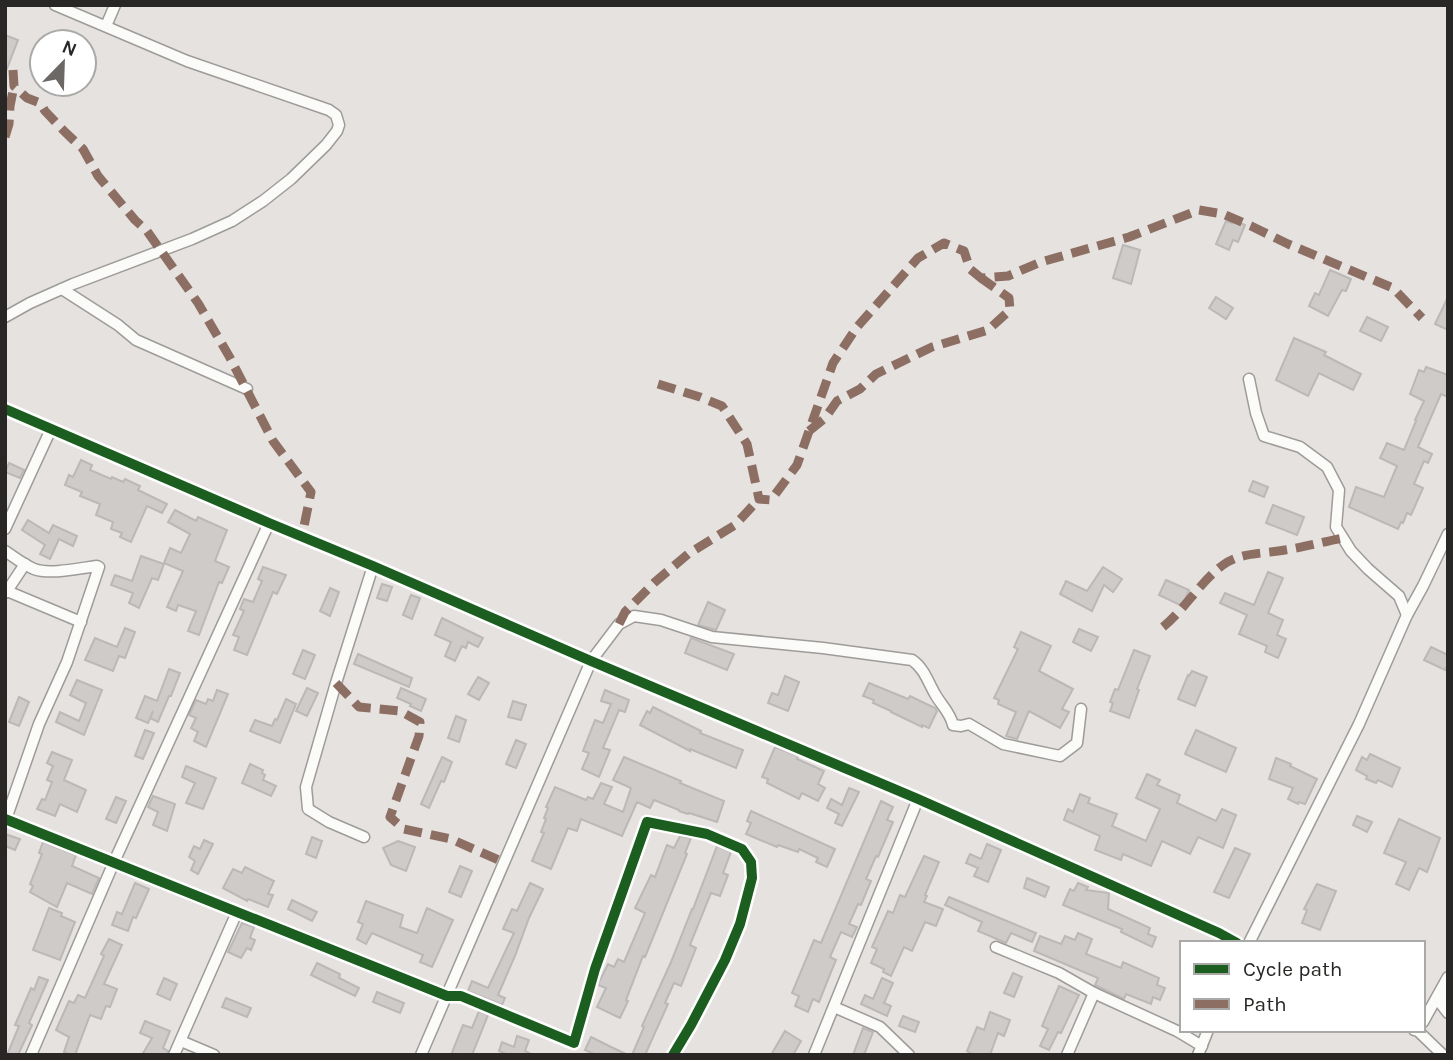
<svg xmlns="http://www.w3.org/2000/svg" width="1453" height="1060" font-family="Karla,sans-serif">
<style>
.building{fill:#cecbc9;stroke:#bbb8b7;stroke-width:2}
.lines{fill:none;stroke-linecap:round;stroke-linejoin:round}
.minor-casing{stroke:#9e9c99;stroke-width:13}
.minor{stroke:#fbfbfa;stroke-width:10}
.quiet{stroke:#8d6e63;stroke-width:9;stroke-dasharray:18 9;stroke-linecap:butt}
.cycleway-casing{stroke:#fff;stroke-width:15}
.cycleway{stroke:#1b5e20;stroke-width:10}
</style>
<rect width="100%" height="100%" fill="#e5e2df"/>
<g class="building">
<polygon points="5,35 18,40 6,71 5,71"/>
<polygon points="1234,220 1245,225 1238,242 1233,240 1229,250 1216,244 1226,221 1232,223"/>
<polygon points="1123,245 1140,250 1131,284 1113,278"/>
<polygon points="1330,270 1351,279 1346,291 1342,290 1328,316 1309,306 1315,293 1319,295"/>
<polygon points="1216,297 1233,308 1226,319 1209,308"/>
<polygon points="1448,297 1448,330 1435,324"/>
<polygon points="1367,317 1388,327 1381,341 1360,331"/>
<polygon points="1294,338 1326,352 1324,355 1361,374 1353,390 1319,373 1308,396 1276,380"/>
<polygon points="1426,367 1448,375 1448,397 1441,394 1418,447 1432,454 1428,463 1424,461 1414,484 1423,488 1411,515 1407,513 1403,523 1401,522 1398,529 1349,507 1356,487 1384,497 1397,466 1380,458 1387,443 1404,450 1416,421 1415,420 1424,401 1410,394 1419,370 1424,372"/>
<polygon points="81,460 92,465 90,470 111,479 112,477 123,482 125,479 140,486 138,490 167,504 162,513 147,506 131,542 120,537 122,533 111,529 113,522 96,515 100,504 80,496 82,492 65,485 69,475 73,477"/>
<polygon points="9,463 24,470 20,478 5,472"/>
<polygon points="1253,481 1268,487 1264,497 1249,491"/>
<polygon points="1273,505 1304,517 1297,535 1266,523"/>
<polygon points="175,510 196,521 198,517 227,530 215,561 229,567 222,583 219,582 199,635 188,631 196,611 178,605 176,611 167,607 183,571 164,563 170,548 181,553 190,534 168,522"/>
<polygon points="28,520 49,533 53,525 77,536 73,546 59,539 50,559 40,554 45,545 22,530"/>
<polygon points="141,556 164,564 158,580 152,578 139,608 129,603 133,593 111,585 115,575 132,581"/>
<polygon points="263,567 286,575 277,594 273,592 247,655 234,650 239,637 233,635 244,611 240,609 244,599 253,602 262,581 258,579"/>
<polygon points="1103,567 1122,579 1113,592 1104,585 1092,611 1060,594 1066,581 1087,591"/>
<polygon points="1268,572 1283,578 1268,613 1283,620 1277,635 1286,639 1278,658 1265,652 1267,646 1239,634 1247,615 1220,603 1225,593 1254,605"/>
<polygon points="1166,580 1189,590 1182,606 1159,595"/>
<polygon points="382,584 392,587 387,601 377,598"/>
<polygon points="330,588 339,592 330,616 320,611"/>
<polygon points="411,595 420,598 412,619 403,615"/>
<polygon points="708,602 725,610 716,630 698,625"/>
<polygon points="442,618 483,638 478,647 468,642 466,648 462,646 455,661 445,656 451,642 435,635"/>
<polygon points="125,628 135,632 125,658 119,656 113,671 85,660 95,638 117,647"/>
<polygon points="1079,629 1098,637 1091,651 1073,642"/>
<polygon points="1021,632 1051,646 1039,671 1073,689 1062,709 1069,712 1060,728 1029,711 1017,739 1006,736 1016,712 998,704 999,700 994,698 1018,649 1014,647"/>
<polygon points="691,638 734,654 727,670 685,653"/>
<polygon points="1431,647 1448,655 1448,664 1445,670 1424,660"/>
<polygon points="303,650 315,655 305,679 293,674"/>
<polygon points="1134,650 1150,656 1137,689 1139,690 1129,718 1110,711 1113,703 1110,702 1115,689 1118,690"/>
<polygon points="358,654 412,678 409,687 354,664"/>
<polygon points="169,669 180,673 171,696 169,696 158,722 150,718 153,711 148,723 136,718 145,696 157,701"/>
<polygon points="1192,671 1207,677 1195,706 1178,699 1188,675 1189,676"/>
<polygon points="785,676 799,682 788,711 768,703 772,693 778,695"/>
<polygon points="478,677 489,683 479,700 468,694"/>
<polygon points="77,680 102,690 84,735 56,722 60,712 79,721 86,703 70,695"/>
<polygon points="869,683 908,699 910,696 935,708 937,711 929,728 922,725 922,727 891,712 891,711 873,703 874,700 863,696"/>
<polygon points="307,688 318,693 307,716 296,711"/>
<polygon points="401,688 426,699 421,711 410,706 411,704 397,698"/>
<polygon points="217,690 228,694 206,747 194,741 198,732 191,728 196,718 189,715 196,700 206,704 208,699 213,701"/>
<polygon points="605,690 629,700 625,712 619,710 603,748 610,750 599,777 582,769 589,753 583,751 595,720 603,723 611,704 601,701"/>
<polygon points="19,697 29,702 19,726 9,722"/>
<polygon points="286,699 296,704 280,743 250,731 255,720 272,726 275,719 277,720"/>
<polygon points="513,701 526,705 521,720 508,717"/>
<polygon points="653,707 701,731 700,733 743,750 736,768 690,749 690,751 640,725 647,711 650,713"/>
<polygon points="456,716 466,720 459,742 448,738"/>
<polygon points="145,730 154,733 143,759 135,756"/>
<polygon points="1196,730 1236,748 1226,772 1185,754"/>
<polygon points="516,740 526,744 516,768 506,764"/>
<polygon points="775,747 798,756 797,759 824,771 818,784 825,788 818,801 802,793 799,799 767,783 768,779 762,777"/>
<polygon points="52,752 72,760 64,780 86,790 77,812 60,804 55,816 37,809 42,799 45,800 52,782 47,780 53,766 47,763"/>
<polygon points="1370,754 1400,768 1392,787 1378,780 1376,783 1366,779 1367,776 1356,770 1362,757 1367,760"/>
<polygon points="442,757 452,762 444,782 441,781 429,808 421,804"/>
<polygon points="624,757 681,781 680,783 724,801 717,822 689,813 688,814 679,811 679,810 654,800 650,808 637,802 622,836 581,819 577,831 568,828 551,869 532,861 544,833 541,832 546,819 544,818 548,808 546,807 555,787 586,800 588,797 593,799 601,783 612,787 604,804 623,812 631,788 613,780"/>
<polygon points="1276,758 1291,764 1290,766 1317,779 1305,804 1299,802 1298,804 1288,799 1293,788 1269,779"/>
<polygon points="250,764 263,770 262,773 265,775 263,780 276,786 271,796 242,783"/>
<polygon points="186,766 216,778 203,809 186,803 195,783 182,777"/>
<polygon points="1147,774 1160,780 1157,785 1180,795 1177,803 1216,821 1222,809 1236,815 1223,848 1198,837 1190,854 1162,841 1151,866 1123,854 1121,860 1095,850 1100,836 1064,820 1068,809 1073,812 1080,794 1090,798 1088,803 1117,814 1112,826 1146,841 1160,809 1136,798"/>
<polygon points="849,788 859,792 842,826 835,823 839,814 827,808 831,799 842,805"/>
<polygon points="153,796 175,804 167,831 153,825 158,812 148,807"/>
<polygon points="116,797 126,801 116,823 106,819"/>
<polygon points="881,801 893,807 887,820 893,822 878,857 876,856 866,879 871,881 861,905 858,904 849,924 857,927 852,937 841,932 830,957 836,960 831,972 819,1002 813,999 808,1012 795,1006 799,996 792,993 814,940 821,943"/>
<polygon points="751,811 835,849 827,867 816,862 818,858 799,849 798,852 778,845 777,847 746,834 751,823 747,821"/>
<polygon points="1357,816 1372,822 1367,832 1353,825"/>
<polygon points="1399,819 1440,838 1427,872 1419,868 1409,890 1396,884 1406,862 1384,853"/>
<polygon points="5,834 20,839 15,850 5,846"/>
<polygon points="680,836 691,838 685,853 687,854 645,957 643,956 626,1000 628,1001 620,1018 597,1007 606,988 598,985 599,982 608,964 614,967 618,959 624,962 645,913 635,908 651,875 655,877 667,845 674,848"/>
<polygon points="312,837 322,841 316,858 306,854"/>
<polygon points="204,840 213,844 198,874 191,870 195,861 189,857 194,846 200,849"/>
<polygon points="398,841 415,847 406,871 391,865 383,848"/>
<polygon points="43,842 76,855 72,866 99,878 92,894 67,883 57,907 30,892 33,886 30,884 42,854 39,853"/>
<polygon points="987,844 1001,850 988,882 974,876 978,868 966,863 970,854 981,859"/>
<polygon points="717,846 731,852 723,873 728,875 720,896 711,893 690,945 696,948 681,986 674,983 665,1003 668,1004 645,1055 632,1055 644,1027 642,1026 671,962 692,909 693,909"/>
<polygon points="1235,848 1250,854 1229,898 1214,892"/>
<polygon points="924,856 939,862 925,895 927,896 924,902 943,909 936,926 925,922 912,951 904,947 891,976 883,972 884,969 871,963 877,949 872,947 888,911 893,913 900,895 905,897"/>
<polygon points="460,866 472,871 461,897 449,892"/>
<polygon points="245,867 274,881 268,894 273,895 268,907 248,899 247,901 223,888 233,869 242,873"/>
<polygon points="1027,878 1049,887 1045,897 1024,888"/>
<polygon points="135,883 149,889 136,918 133,917 128,931 112,925 117,912 122,914"/>
<polygon points="530,883 543,889 529,918 515,956 498,995 505,998 502,1005 468,991 472,981 488,988 514,933 503,929 512,909 517,911"/>
<polygon points="1078,883 1088,887 1086,890 1109,893 1108,909 1150,928 1148,934 1156,937 1152,947 1121,932 1122,929 1063,905 1070,889 1074,891"/>
<polygon points="1317,884 1336,891 1320,930 1302,923 1307,910 1304,909"/>
<polygon points="949,897 1036,933 1032,942 1011,933 1006,943 978,931 982,922 945,905"/>
<polygon points="292,900 317,912 312,921 288,909"/>
<polygon points="366,901 403,915 400,927 417,933 427,908 453,920 432,967 420,962 423,955 372,933 366,944 357,939 363,924 358,922"/>
<polygon points="49,908 62,913 61,916 75,922 60,960 33,950"/>
<polygon points="242,923 254,927 250,938 255,940 251,950 247,948 241,958 228,952"/>
<polygon points="1078,933 1092,939 1086,954 1121,968 1123,962 1159,978 1157,985 1165,988 1160,1000 1153,997 1151,1004 1126,994 1124,999 1095,985 1098,978 1034,951 1040,936 1061,944 1065,936 1075,940"/>
<polygon points="109,939 122,945 104,984 117,989 110,1007 106,1006 101,1019 90,1015 75,1055 71,1055 64,1052 69,1037 56,1030 69,1001 74,1003 78,995 85,998 104,956 101,954"/>
<polygon points="317,963 340,974 339,978 359,988 355,996 311,975"/>
<polygon points="1013,973 1022,977 1014,997 1004,993"/>
<polygon points="39,977 48,980 29,1023 32,1025 18,1055 7,1055 19,1026 15,1025 31,988 34,990"/>
<polygon points="164,978 177,984 170,1000 157,994"/>
<polygon points="882,978 893,983 884,1003 891,1006 887,1016 861,1004 865,995 873,999"/>
<polygon points="1059,986 1079,995 1061,1033 1058,1032 1049,1050 1040,1046 1048,1029 1042,1026"/>
<polygon points="377,992 404,1003 400,1013 373,1002"/>
<polygon points="226,998 251,1008 247,1017 222,1007"/>
<polygon points="479,1011 488,1015 472,1055 451,1055 463,1025 472,1028"/>
<polygon points="990,1012 1010,1020 1004,1036 998,1033 990,1055 974,1055 967,1051 977,1027 984,1030"/>
<polygon points="903,1016 919,1022 915,1032 899,1026"/>
<polygon points="145,1021 170,1031 163,1048 168,1051 167,1055 142,1055 152,1038 140,1033"/>
<polygon points="863,1028 873,1032 864,1055 853,1055"/>
<polygon points="785,1031 801,1041 793,1055 771,1055"/>
<polygon points="517,1036 529,1040 525,1051 533,1055 508,1055 499,1051 502,1042 514,1047"/>
<polygon points="591,1037 609,1046 628,1055 596,1055 585,1050"/>
</g>
<g class="lines">
<g class="minor-casing">
<g id="minor">
<polyline points="106,26 115,5"/>
<polyline points="62,289 118,325 136,340 247,389"/>
<polyline points="5,317 30,303 73,284 192,239 232,221 263,201 291,179 326,145 337,131 339,125 336,115 329,110 187,61 55,5"/>
<polyline points="1249,379 1256,413 1264,436 1300,447 1327,467 1339,490 1336,527 1351,551 1368,569 1399,596 1407,615"/>
<polyline points="5,409 269,523 373,566 591,661 918,799 1219,933 1237,943"/>
<polyline points="5,529 51,429"/>
<path d="M5,551c9,6 19,14 29,18 16,6 46,-1 63,-3l2,1 -32,95 -28,62 -33,95"/>
<polyline points="7,591 25,564"/>
<polyline points="5,593 7,591 81,622"/>
<polyline points="5,819 447,996 461,996 574,1043 595,969 647,822 707,834 742,849 751,862 752,878 740,924 725,960 691,1025 673,1055"/>
<polyline points="364,837 329,822 308,809 306,787 336,683 373,566"/>
<polyline points="1249,943 1359,724 1407,615 1423,586 1448,534"/>
<polyline points="996,947 1059,973 1094,993 1177,1031 1202,1046"/>
<polyline points="1442,992 1441,1004 1448,1013"/>
<polyline points="834,1007 880,1027 909,1055"/>
<polyline points="1423,1022 1448,977"/>
<polyline points="1414,1030 1418,1031 1443,1055"/>
<polyline points="181,1041 214,1055"/>
<polyline points="31,1055 114,862 269,523"/>
<polyline points="174,1055 237,912"/>
<path d="M421,1055l170,-394 28,-37 15,-8 27,4 51,17 111,11 89,12c12,8 16,22 23,34 6,11 15,18 18,31l8,1 8,-2 34,20 57,12 17,-13 4,-34"/>
<polyline points="814,1055 918,799"/>
<polyline points="1067,1055 1094,993"/>
<polyline points="1198,1055 1208,1030"/>
</g>
</g>
<use href="#minor" class="minor"/>
<g class="quiet">
<polyline points="13,70 14,86 27,98 40,103 45,111 65,132 83,149 98,176 135,220 147,231 198,303 229,356 273,441 311,492 302,536"/>
<polyline points="5,137 9,124 10,106 14,86"/>
<polyline points="658,384 700,397 722,406 747,444 759,499 771,500 797,465 833,363 857,327 918,258 944,243 964,251 970,269 981,278 1008,276 1041,262 1129,237 1199,210 1223,214 1251,226 1288,244 1393,288 1422,318"/>
<polyline points="809,431 825,418 837,401 860,389 876,374 932,347 988,330 1010,310 1009,298 981,278"/>
<polyline points="619,624 625,612 655,582 688,554 735,525 759,499"/>
<path d="M1163,627c22,-18 37,-45 60,-62 18,-13 40,-11 62,-15 19,-3 38,-8 58,-12"/>
<polyline points="336,683 359,707 400,711 420,722 419,736 390,817 404,829 451,839 503,862"/>
</g>
<g class="cycleway-casing">
<g id="cycleway">
<polyline points="5,409 269,523 373,566 591,661 918,799 1219,933 1237,943"/>
<polyline points="5,819 447,996 461,996 574,1043 595,969 647,822 707,834 742,849 751,862 752,878 740,924 725,960 691,1025 673,1055"/>
</g>
</g>
<use href="#cycleway" class="cycleway"/>
</g>
<rect width="1453" height="1060" fill="none" stroke="#292725" stroke-width="14"/>
<rect x="1180" y="941" width="245" height="91" fill="#ffffff" stroke="#a9a9a8" stroke-width="2"/>
<rect x="1194" y="964" width="35" height="10" fill="#1b5e20" stroke="#a9a9a8" stroke-width="2"/>
<text x="1243" y="976" font-size="21" fill="#292725">Cycle path</text>
<rect x="1194" y="999" width="35" height="10" fill="#8d6e63" stroke="#a9a9a8" stroke-width="2"/>
<text x="1243" y="1011" font-size="21" fill="#292725">Path</text>
<g transform="translate(63 63) rotate(23)"><circle r="33" fill="#ffffff" stroke="#a9a9a8" stroke-width="2"/>
<path d="M0-5L12 26L0 18L-12 26Z" fill="#6b6866"/>
<text y="-10" font-size="19" font-weight="bold" text-anchor="middle" fill="#292725">N</text>
</g>
</svg>
